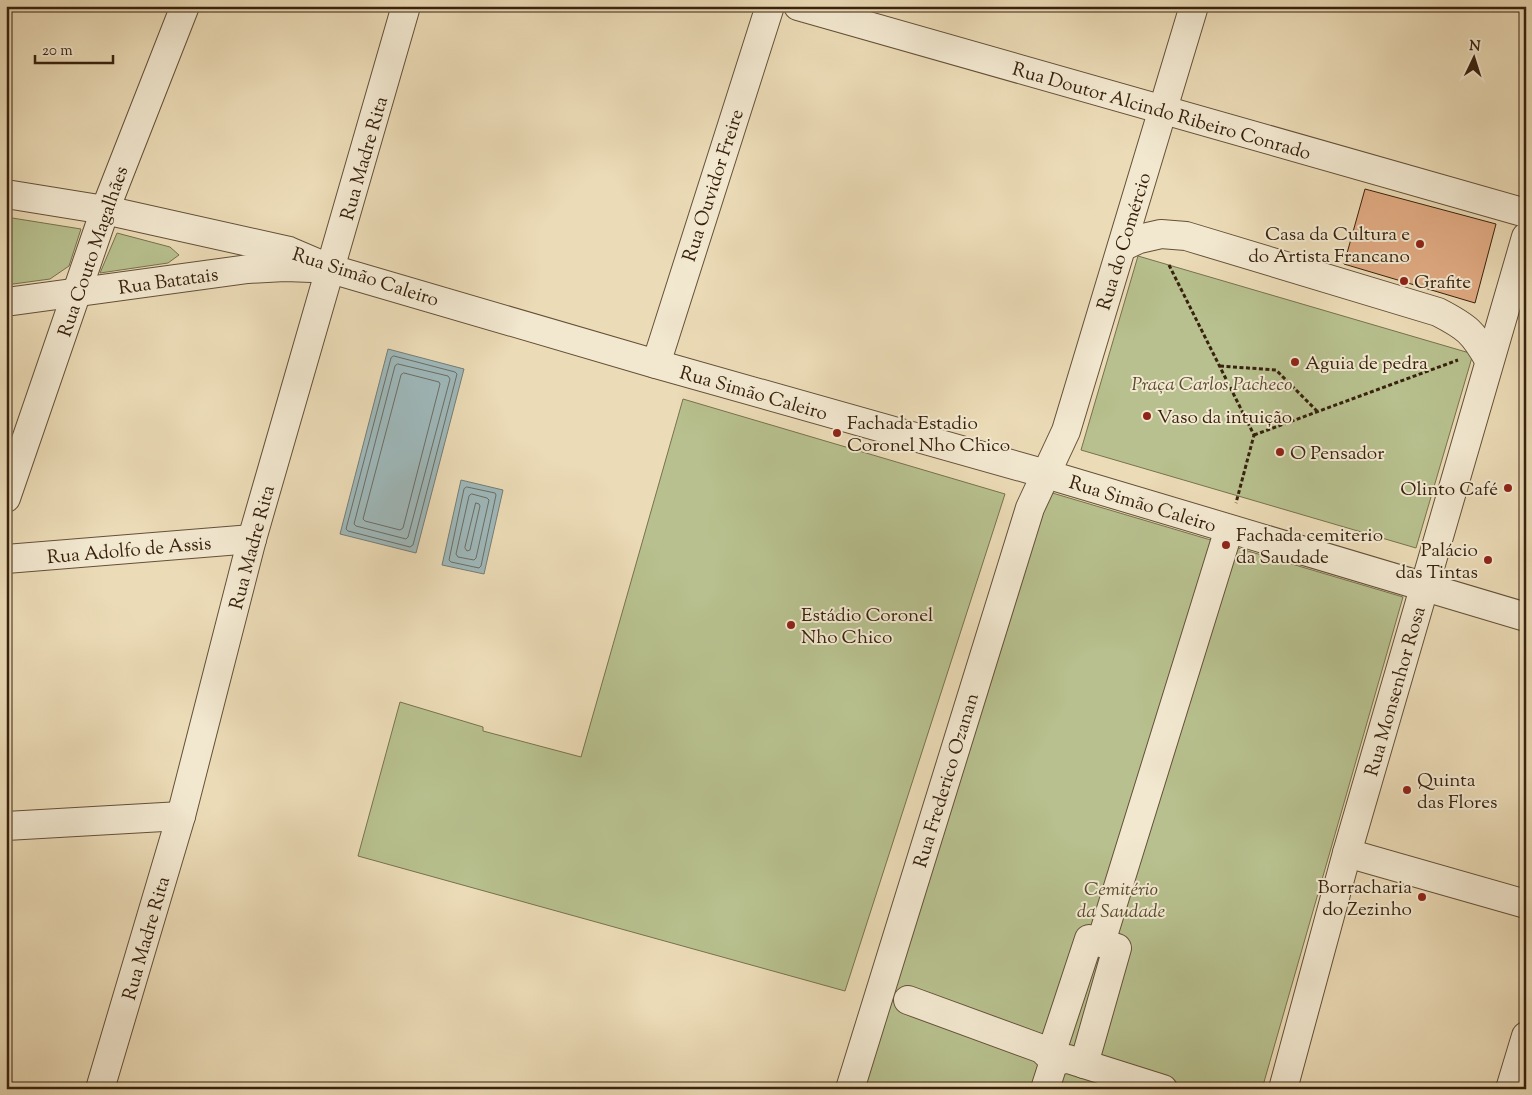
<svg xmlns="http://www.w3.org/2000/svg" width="1532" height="1095" font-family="'Sorts Mill Goudy',serif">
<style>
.green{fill:#b7c08e;stroke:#78714e}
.water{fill:#9eb8ba;stroke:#757c75}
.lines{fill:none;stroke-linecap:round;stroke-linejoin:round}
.shore{stroke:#6b6d64;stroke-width:1}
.building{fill:#e1ab83;stroke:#38220e}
.minor-casing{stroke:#655038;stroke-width:30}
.path{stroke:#38220e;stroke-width:3;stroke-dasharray:4 2.5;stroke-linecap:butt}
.minor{stroke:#f2e8d0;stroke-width:28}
.poi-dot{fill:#8f2418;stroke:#f2e8d0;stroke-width:2}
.labels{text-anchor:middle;stroke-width:4;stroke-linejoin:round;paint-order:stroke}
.street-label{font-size:19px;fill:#38220e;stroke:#f2e8d0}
.poi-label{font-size:19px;fill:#38220e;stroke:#f2e8d0;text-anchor:start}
.park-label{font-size:19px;font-style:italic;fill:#584a2e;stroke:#f2e8d0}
</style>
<rect width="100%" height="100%" fill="#ebdbb6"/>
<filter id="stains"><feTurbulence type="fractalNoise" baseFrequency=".004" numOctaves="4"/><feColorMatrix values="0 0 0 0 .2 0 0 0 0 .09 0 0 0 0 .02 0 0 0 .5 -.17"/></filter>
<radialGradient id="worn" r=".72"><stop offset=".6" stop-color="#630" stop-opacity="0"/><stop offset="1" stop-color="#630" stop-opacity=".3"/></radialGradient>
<g class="green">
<polygon points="6,217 81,229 69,266 50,279 6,285"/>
<polygon points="117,233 170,247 179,255 168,263 100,273"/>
<polygon points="1138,256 1473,354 1416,548 1081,450"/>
<polygon points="683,399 1005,494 845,991 358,856 400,702 483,727 483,731 581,757"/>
<polygon points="1049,492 1403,597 1262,1089 864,1089"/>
</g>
<g class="water">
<polygon points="388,349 464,369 416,553 340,534"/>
<polygon points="461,480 503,490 484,574 442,565"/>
</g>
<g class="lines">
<g class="shore">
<polygon points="394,356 455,372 457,374 413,545 410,547 348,531 346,529 391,358"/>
<polygon points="398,364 448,376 450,379 408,537 406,539 356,526 354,524 395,366"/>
<polygon points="404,373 439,382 440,384 403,528 400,530 365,521 363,519 401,375"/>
<polygon points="467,487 495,493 496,495 481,566 479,568 451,562 449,560 464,489"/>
<polygon points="472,494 487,498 489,500 476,558 474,560 458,557 456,554 469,496"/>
<polygon points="476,503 479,504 480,506 470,550 467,551 465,548"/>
</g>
</g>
<polygon class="building" points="1365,189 1496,224 1475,303 1344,264"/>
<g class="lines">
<g class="minor-casing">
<g id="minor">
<polyline points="798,6 1526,213"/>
<polyline points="6,194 105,210 289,251 331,269 656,364 1046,474 1526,617"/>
<path d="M1122,247l17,-8 22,-5 25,2 252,76c29,15 35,20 51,48"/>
<polyline points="6,302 248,269 285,267 312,268"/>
<polyline points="656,364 770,6"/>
<polyline points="6,498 105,210 185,6"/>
<polyline points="6,559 252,539"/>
<polyline points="6,826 181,816"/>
<polyline points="1347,853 1526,904"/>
<polyline points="1101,942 1229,529"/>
<polyline points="908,1000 1042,1049 1054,1061 1068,1059 1163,1089"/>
<polyline points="1050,1057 1089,939 1117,948 1084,1064"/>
<polyline points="100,1089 181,816 252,539 406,6"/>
<polyline points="850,1089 1030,508 1066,431 1194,6"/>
<polyline points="1045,1089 1054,1061"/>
<polyline points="1283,1089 1347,853 1526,237"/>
<polyline points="1510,1089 1526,1036"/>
</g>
</g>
<g class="path">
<polyline points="1169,265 1254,435 1236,503"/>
<polyline points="1220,366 1276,370 1317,411"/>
<polyline points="1254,435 1458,360"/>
</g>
<use href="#minor" class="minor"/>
</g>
<g class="poi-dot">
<circle cx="1420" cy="244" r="5"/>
<circle cx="1404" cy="281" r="5"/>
<circle cx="1295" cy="362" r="5"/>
<circle cx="1147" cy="416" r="5"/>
<circle cx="837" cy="433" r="5"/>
<circle cx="1280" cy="452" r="5"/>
<circle cx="1508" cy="488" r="5"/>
<circle cx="1226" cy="545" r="5"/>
<circle cx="1488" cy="560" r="5"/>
<circle cx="791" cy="625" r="5"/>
<circle cx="1407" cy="790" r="5"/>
<circle cx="1422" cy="897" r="5"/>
</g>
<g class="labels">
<g class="street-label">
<text transform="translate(1162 110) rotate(16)" y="7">Rua Doutor Alcindo Ribeiro Conrado</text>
<text transform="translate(363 158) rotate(-74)" y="7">Rua Madre Rita</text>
<text transform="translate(712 185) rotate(-72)" y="7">Rua Ouvidor Freire</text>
<text transform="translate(1123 241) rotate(-73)" y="7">Rua do Comércio</text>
<text transform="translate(92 251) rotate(-71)" y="7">Rua Couto Magalhães</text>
<text transform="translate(366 276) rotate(18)" y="7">Rua Simão Caleiro</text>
<text transform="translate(168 280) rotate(-8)" y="7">Rua Batatais</text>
<text transform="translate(754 392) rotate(16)" y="7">Rua Simão Caleiro</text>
<text transform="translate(1143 503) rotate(17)" y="7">Rua Simão Caleiro</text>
<text transform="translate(251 547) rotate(-75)" y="7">Rua Madre Rita</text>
<text transform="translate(129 549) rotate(-5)" y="7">Rua Adolfo de Assis</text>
<text transform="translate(1394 691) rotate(-74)" y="7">Rua Monsenhor Rosa</text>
<text transform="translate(945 780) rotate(-73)" y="7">Rua Frederico Ozanan</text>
<text transform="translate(145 938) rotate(-74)" y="7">Rua Madre Rita</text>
</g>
<g class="poi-label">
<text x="1410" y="240" text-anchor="end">Casa da Cultura e<tspan x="1410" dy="22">do Artista Francano</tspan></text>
<text x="1414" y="288">Grafite</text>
<text x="1305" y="369">Aguia de pedra</text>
<text x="1157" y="423">Vaso da intuição</text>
<text x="847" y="429">Fachada Estadio<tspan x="847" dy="22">Coronel Nho Chico</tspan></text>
<text x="1290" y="459">O Pensador</text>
<text x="1498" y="495" text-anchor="end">Olinto Café</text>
<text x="1236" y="541">Fachada cemiterio<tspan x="1236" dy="22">da Saudade</tspan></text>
<text x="1478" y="556" text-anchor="end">Palácio<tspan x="1478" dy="22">das Tintas</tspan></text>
<text x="801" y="621">Estádio Coronel<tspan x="801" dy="22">Nho Chico</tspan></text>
<text x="1417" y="786">Quinta<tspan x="1417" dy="22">das Flores</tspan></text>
<text x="1412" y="893" text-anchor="end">Borracharia<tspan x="1412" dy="22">do Zezinho</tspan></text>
</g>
<g class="park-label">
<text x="1212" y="390">Praça Carlos Pacheco</text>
<text x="1121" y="895">Cemitério<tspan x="1121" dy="22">da Saudade</tspan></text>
</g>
</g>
<rect width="1532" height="1095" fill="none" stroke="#ebdbb6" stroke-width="25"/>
<rect x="8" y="8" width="1517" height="1080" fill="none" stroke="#38220e" stroke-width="2.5"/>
<rect x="12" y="12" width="1507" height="1070" fill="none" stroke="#38220e"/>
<g transform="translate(1474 58) rotate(4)" stroke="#f2e8d0" stroke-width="4" paint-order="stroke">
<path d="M0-4L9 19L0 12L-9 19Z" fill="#38220e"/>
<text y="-8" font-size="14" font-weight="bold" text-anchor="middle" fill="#38220e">N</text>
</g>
<path d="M35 55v8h78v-8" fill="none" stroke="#38220e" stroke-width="2.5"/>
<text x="42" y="55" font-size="15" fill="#38220e" stroke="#f2e8d0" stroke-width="4" paint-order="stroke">20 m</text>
<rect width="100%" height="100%" filter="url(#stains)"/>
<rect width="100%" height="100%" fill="url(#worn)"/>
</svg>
